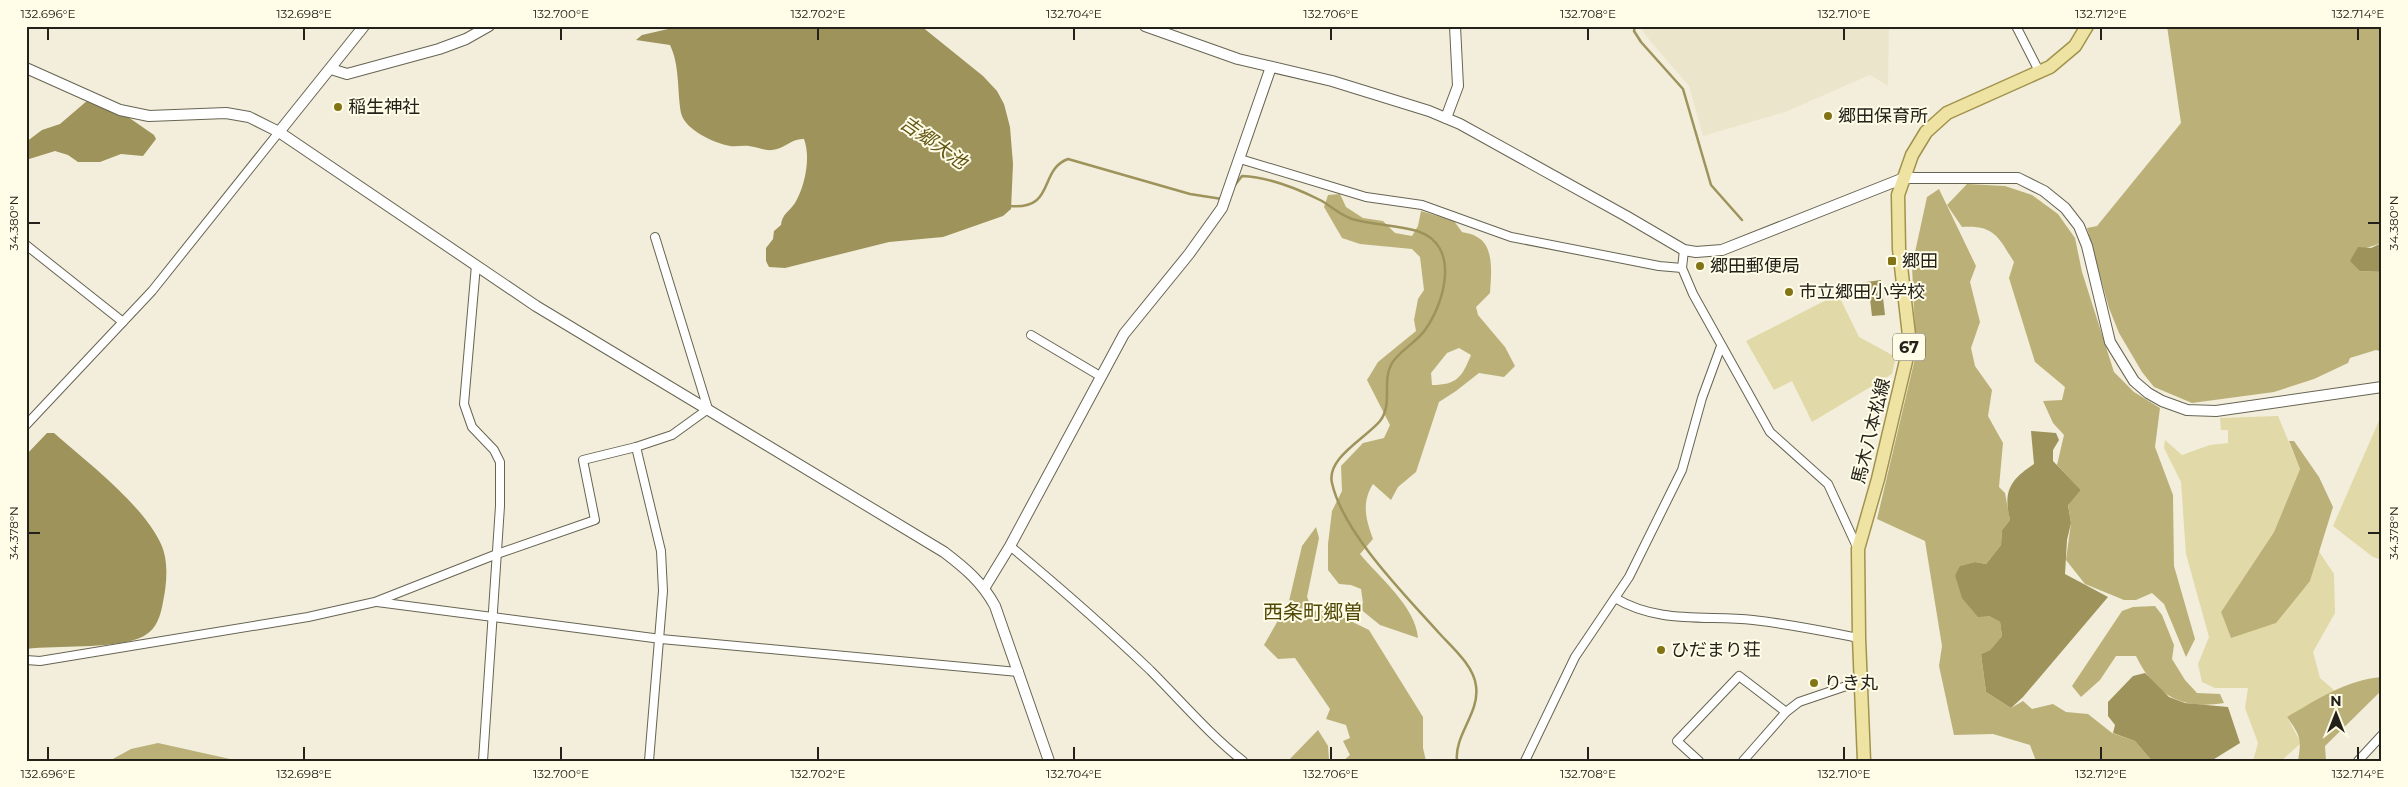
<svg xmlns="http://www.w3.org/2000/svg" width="2408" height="787" font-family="Montserrat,'Noto Sans JP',sans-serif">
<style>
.built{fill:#ebe6cb}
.green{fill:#e2d9a8}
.forest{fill:#bbb178;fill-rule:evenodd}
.water{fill:#9d935b}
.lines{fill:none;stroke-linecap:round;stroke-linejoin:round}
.stream{stroke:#9d935b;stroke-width:2.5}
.minor-casing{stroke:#676453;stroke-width:10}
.tertiary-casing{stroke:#676453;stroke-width:12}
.primary-casing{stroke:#a1934c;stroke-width:15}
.minor{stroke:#fff;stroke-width:8}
.tertiary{stroke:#fff;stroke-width:10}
.primary{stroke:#efe3a4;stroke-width:12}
.ticks{fill:none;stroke:#23211a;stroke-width:2}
.poi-dot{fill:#827314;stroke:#fffce8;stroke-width:2}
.labels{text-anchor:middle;stroke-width:4;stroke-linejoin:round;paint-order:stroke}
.shield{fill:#fffce8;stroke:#656358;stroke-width:1}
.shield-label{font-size:16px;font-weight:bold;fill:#23211a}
.poi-label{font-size:18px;fill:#23211a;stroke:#fffce8;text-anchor:start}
.street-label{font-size:18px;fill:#23211a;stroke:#fffce8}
.water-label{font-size:19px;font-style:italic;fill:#645816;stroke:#fffce8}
.quarter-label{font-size:20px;fill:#524805;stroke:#fffce8}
.neatline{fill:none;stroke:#23211a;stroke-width:2}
.ticks-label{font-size:12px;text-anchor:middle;fill:#23211a}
</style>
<rect width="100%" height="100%" fill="#f2eedb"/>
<polygon class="built" points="1643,26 1884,26 1889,28 1888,86 1870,75 1785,112 1703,136 1689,86 1651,42 1642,30"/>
<g class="green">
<polygon points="1838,294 1859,337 1896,357 1892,374 1812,422 1792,381 1774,390 1746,341"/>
<polygon points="2382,414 2382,560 2373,557 2333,526"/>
<polygon points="2278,416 2300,469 2274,532 2221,612 2231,638 2310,581 2318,550 2334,574 2335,613 2313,652 2320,678 2335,691 2287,717 2301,743 2281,761 2253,761 2258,743 2245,708 2248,688 2215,688 2202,682 2198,664 2209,637 2186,554 2181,482 2164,448 2165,440 2182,455 2210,445 2228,443 2228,430 2221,430 2220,418"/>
</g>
<g class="forest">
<polygon points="2167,26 2382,26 2382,243 2363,249 2360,271 2382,272 2382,352 2376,350 2350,358 2348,363 2314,379 2274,392 2192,403 2154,387 2142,372 2119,333 2109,308 2087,228 2097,226 2181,123"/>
<path d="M1967,184l38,2 27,9 26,19 17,24 7,34 32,100 20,20 26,16 -5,39 18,48 1,71 21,73 -9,18 -22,-53 -12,-11 -16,7h-12l-39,-16 -19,-24 5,-37 -3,-19 13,-14 -24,-25 7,-30 -11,-12 -10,-22 19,-1 3,-13 -30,-25 -26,-84 5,-16c-16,-25 -19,-37 -52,-35l-15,-22z"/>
<polygon points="1939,189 1976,266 1970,282 1980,322 1971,348 1975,366 1992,390 1988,416 2003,443 1999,487 2005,493 2010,520 2002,530 2001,545 1986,564 1975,562 1961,566 1955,575 1989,616 2000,622 2002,636 1990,650 1981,654 1986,692 2011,708 2023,701 2032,709 2053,704 2066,712 2088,714 2112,733 2135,741 2152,761 2036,761 2030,745 1993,734 1954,735 1939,666 1942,646 1925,541 1877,519 1916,354 1912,266 1927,197"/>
<path d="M1340,194l6,13 17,11 20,3 12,12 17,3 6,-10 3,-15 33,10 8,11c4,1 11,2 15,5 18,9 14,39 13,56l-14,14 2,8 27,32 10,19 -11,11 -25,-4 -23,18 -17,11 -23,70 -18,15 -7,13 -18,-16c-12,19 -7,36 0,55l-13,15c19,23 56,53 58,84l-38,-13 -21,-17 4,-5 -2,-14 -10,-4 -12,-1 -11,-14v-26l4,-33 10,-20 -1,-25 22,-23 21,-5 6,-13 -23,-45 11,-18 38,-31 -2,-11 4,-21 6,-9 -4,-33 -8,-8 -52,-5 -18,-6 -18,-31 4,-12zM1459,348l12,7c-9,22 -14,30 -39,30l-1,-12 16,-20z"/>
<polygon points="2289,441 2294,441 2319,477 2333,507 2310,581 2276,623 2231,638 2221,612 2274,532 2300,469"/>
<polygon points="1316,527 1319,538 1307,597 1313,611 1330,611 1369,630 1423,717 1423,748 1426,761 1343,761 1350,755 1343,741 1350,738 1346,725 1326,719 1330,709 1295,658 1278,659 1264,645 1289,601 1302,546"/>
<path d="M2155,606l7,9 12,30 -2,14 13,21 12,13 23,1 4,9c-43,7 -69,-8 -88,-47h-20l-16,24 -19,17 -9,-11 50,-75 11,-4z"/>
<path d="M2382,677v13l-57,56 1,15h-28c4,-22 2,-26 -11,-44 31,-18 59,-37 95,-40z"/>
<polygon points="1318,730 1328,746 1329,759 1333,761 1288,761"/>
<polygon points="158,743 239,761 109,761 131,749"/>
</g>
<g class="water">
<path d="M669,26h252l62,50 14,15 7,13 6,23 3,37 -2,45 -8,7 -60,21 -54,5 -104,26 -16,-1 -3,-6v-13l7,-9 1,-8 7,-6c1,-11 8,-13 14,-22 10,-17 16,-45 9,-64 -12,-1 -20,10 -32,11 -7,1 -15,-3 -23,-4 -6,-1 -13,1 -19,0 -16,-3 -45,-16 -49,-33 -4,-23 -1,-47 -11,-68l-34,-5 6,-5 26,-6z"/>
<polygon points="88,100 128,117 154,135 156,139 143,156 121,154 100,162 78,162 68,155 55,151 26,160 26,142 42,130 60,124"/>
<polygon points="2382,243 2382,272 2360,271 2350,261 2358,247 2371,248"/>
<polygon points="1881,280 1885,315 1872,316 1870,299 1861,299 1859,283"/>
<path d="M2031,431l25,2 3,7 -6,10v11l28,29 -13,15 3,18 -4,17 -2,34 43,23 -85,100 -12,11 -25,-16 -5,-38 9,-4 12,-14 -2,-14 -11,-6 -11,1 -16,-19 -7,-23 5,-9 15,-4 11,2 15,-19 1,-15 8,-10c-7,-29 0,-40 24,-56z"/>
<path d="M47,433h7c33,29 87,70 106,109 9,17 7,41 3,60 -3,17 -8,31 -26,37 -30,10 -78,6 -111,10v-194z"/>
<polygon points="2145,673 2169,697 2185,703 2228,707 2240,743 2211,761 2152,761 2135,741 2113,733 2115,725 2108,716 2108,702 2133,676"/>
</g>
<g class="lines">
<g class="stream">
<polyline points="1635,26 1634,31 1641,42 1683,89 1711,185 1742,220"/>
<path d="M1235,185l7,-9c27,1 54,12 78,24 11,6 20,15 32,19 21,6 44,6 65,12 44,14 28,71 8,99 -8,12 -29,23 -34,35 -9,17 2,39 -11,56 -14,17 -54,37 -48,62 11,50 73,112 107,150 13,14 35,33 37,53 4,27 -22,49 -19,75"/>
<path d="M1010,206c46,4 28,-36 58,-47l122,35 32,5"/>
</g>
<g class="minor-casing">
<g id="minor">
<polyline points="2016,26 2040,73"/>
<polyline points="1240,159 1366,197 1422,205 1511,237 1659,266 1682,268"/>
<polyline points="26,245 123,322"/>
<polyline points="1684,250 1682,268 1693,294 1770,432 1828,484 1858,549"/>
<polyline points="476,265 464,404 472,427 494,450 500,462 500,506 483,761"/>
<polyline points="1031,335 1100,376"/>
<polyline points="26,425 152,291 279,132"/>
<polyline points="636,447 661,551 663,591 649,761"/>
<path d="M1010,546c48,40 95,81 140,124 31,31 59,64 93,91"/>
<path d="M1615,598c43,26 91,17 138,22 36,4 70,11 106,18"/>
<polyline points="377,602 661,639 1019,672"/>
<polyline points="26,660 40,661 308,617 375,602 497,554 595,520 583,460 636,447 672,435 708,409 655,237"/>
<polyline points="1786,712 1799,702 1861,681"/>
<polyline points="1525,761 1575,657 1629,577 1682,470 1702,398 1721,346"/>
<polyline points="1699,761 1677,741 1739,676 1786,712 1743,761"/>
<polyline points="2358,761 2382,735"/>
</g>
</g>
<g class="tertiary-casing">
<g id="tertiary">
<polyline points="1145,26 1238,59 1332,81 1429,111 1460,124 1626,216 1684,250 1696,252 1722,250 1904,178 2018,178 2044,191 2065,208 2079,226 2087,246 2110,342 2134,381 2148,393 2162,401 2187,410 2216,411 2382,387"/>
<path d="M26,68l94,42 29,6 77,-3 23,4 30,15 257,174 408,246c21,16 38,30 51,54l54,155"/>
<polyline points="331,69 347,74 439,49 466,39 489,26"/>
<polyline points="1446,118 1458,86 1455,26"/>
<polyline points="279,132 364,26"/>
<polyline points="985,587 1010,546 1124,334 1189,254 1222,208 1271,67"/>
</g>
</g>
<g class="primary-casing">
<polyline id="primary" points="1864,761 1859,638 1858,549 1878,479 1910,344 1899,249 1898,195 1912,155 1926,132 1947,113 2050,67 2075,46 2087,26"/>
</g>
<use href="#minor" class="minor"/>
<use href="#tertiary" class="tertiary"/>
<use href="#primary" class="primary"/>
</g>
<path class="ticks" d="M48,28v12M304,28v12M561,28v12M818,28v12M1074,28v12M1331,28v12M1588,28v12M1844,28v12M2101,28v12M2358,28v12M28,223h12M2368,223h12M28,533h12M2368,533h12M48,747v13M304,747v13M561,747v13M818,747v13M1074,747v13M1331,747v13M1588,747v13M1844,747v13M2101,747v13M2358,747v13"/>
<g class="poi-dot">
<circle cx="338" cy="107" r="5"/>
<circle cx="1828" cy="116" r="5"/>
<rect x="1887" y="256" width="10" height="10" rx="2.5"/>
<circle cx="1700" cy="266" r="5"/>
<circle cx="1789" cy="292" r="5"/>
<circle cx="1661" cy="650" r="5"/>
<circle cx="1814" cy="683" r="5"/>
</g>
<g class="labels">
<rect class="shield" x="1893" y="333.5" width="32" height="27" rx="4"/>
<g class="shield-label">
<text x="1909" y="353">67</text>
</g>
<g class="poi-label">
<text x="348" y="113">稲生神社</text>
<text x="1838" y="122">郷田保育所</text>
<text x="1902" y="267">郷田</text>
<text x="1710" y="272">郷田郵便局</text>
<text x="1799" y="298">市立郷田小学校</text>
<text x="1671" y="656">ひだまり荘</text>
<text x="1824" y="689">りき丸</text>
</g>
<g class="street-label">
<text transform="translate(1871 431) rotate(-76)" y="6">馬木八本松線</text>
</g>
<g class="water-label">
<text transform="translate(934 142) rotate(35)" y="7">吉郷大池</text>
</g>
<g class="quarter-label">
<text x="1313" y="619">西条町郷曽</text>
</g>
</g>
<rect width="2408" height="787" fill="none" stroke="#fffce8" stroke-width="55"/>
<g transform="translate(2336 714)" stroke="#fffce8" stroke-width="4" paint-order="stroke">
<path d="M0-4L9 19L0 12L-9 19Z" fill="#23211a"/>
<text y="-8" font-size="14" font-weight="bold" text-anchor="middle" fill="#23211a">N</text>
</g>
<rect x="28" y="28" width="2352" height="732" class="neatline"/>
<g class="ticks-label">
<text x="48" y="18">132.696°E</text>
<text x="304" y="18">132.698°E</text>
<text x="561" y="18">132.700°E</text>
<text x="818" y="18">132.702°E</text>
<text x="1074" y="18">132.704°E</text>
<text x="1331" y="18">132.706°E</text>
<text x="1588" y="18">132.708°E</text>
<text x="1844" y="18">132.710°E</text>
<text x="2101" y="18">132.712°E</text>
<text x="2358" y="18">132.714°E</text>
<text transform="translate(14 223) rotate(-90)" y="4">34.380°N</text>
<text transform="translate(2394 223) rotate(-90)" y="4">34.380°N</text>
<text transform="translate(14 533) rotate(-90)" y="4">34.378°N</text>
<text transform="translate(2394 533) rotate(-90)" y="4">34.378°N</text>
<text x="48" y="778">132.696°E</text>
<text x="304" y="778">132.698°E</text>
<text x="561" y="778">132.700°E</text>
<text x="818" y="778">132.702°E</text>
<text x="1074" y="778">132.704°E</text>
<text x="1331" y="778">132.706°E</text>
<text x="1588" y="778">132.708°E</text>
<text x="1844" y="778">132.710°E</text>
<text x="2101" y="778">132.712°E</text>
<text x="2358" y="778">132.714°E</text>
</g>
</svg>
